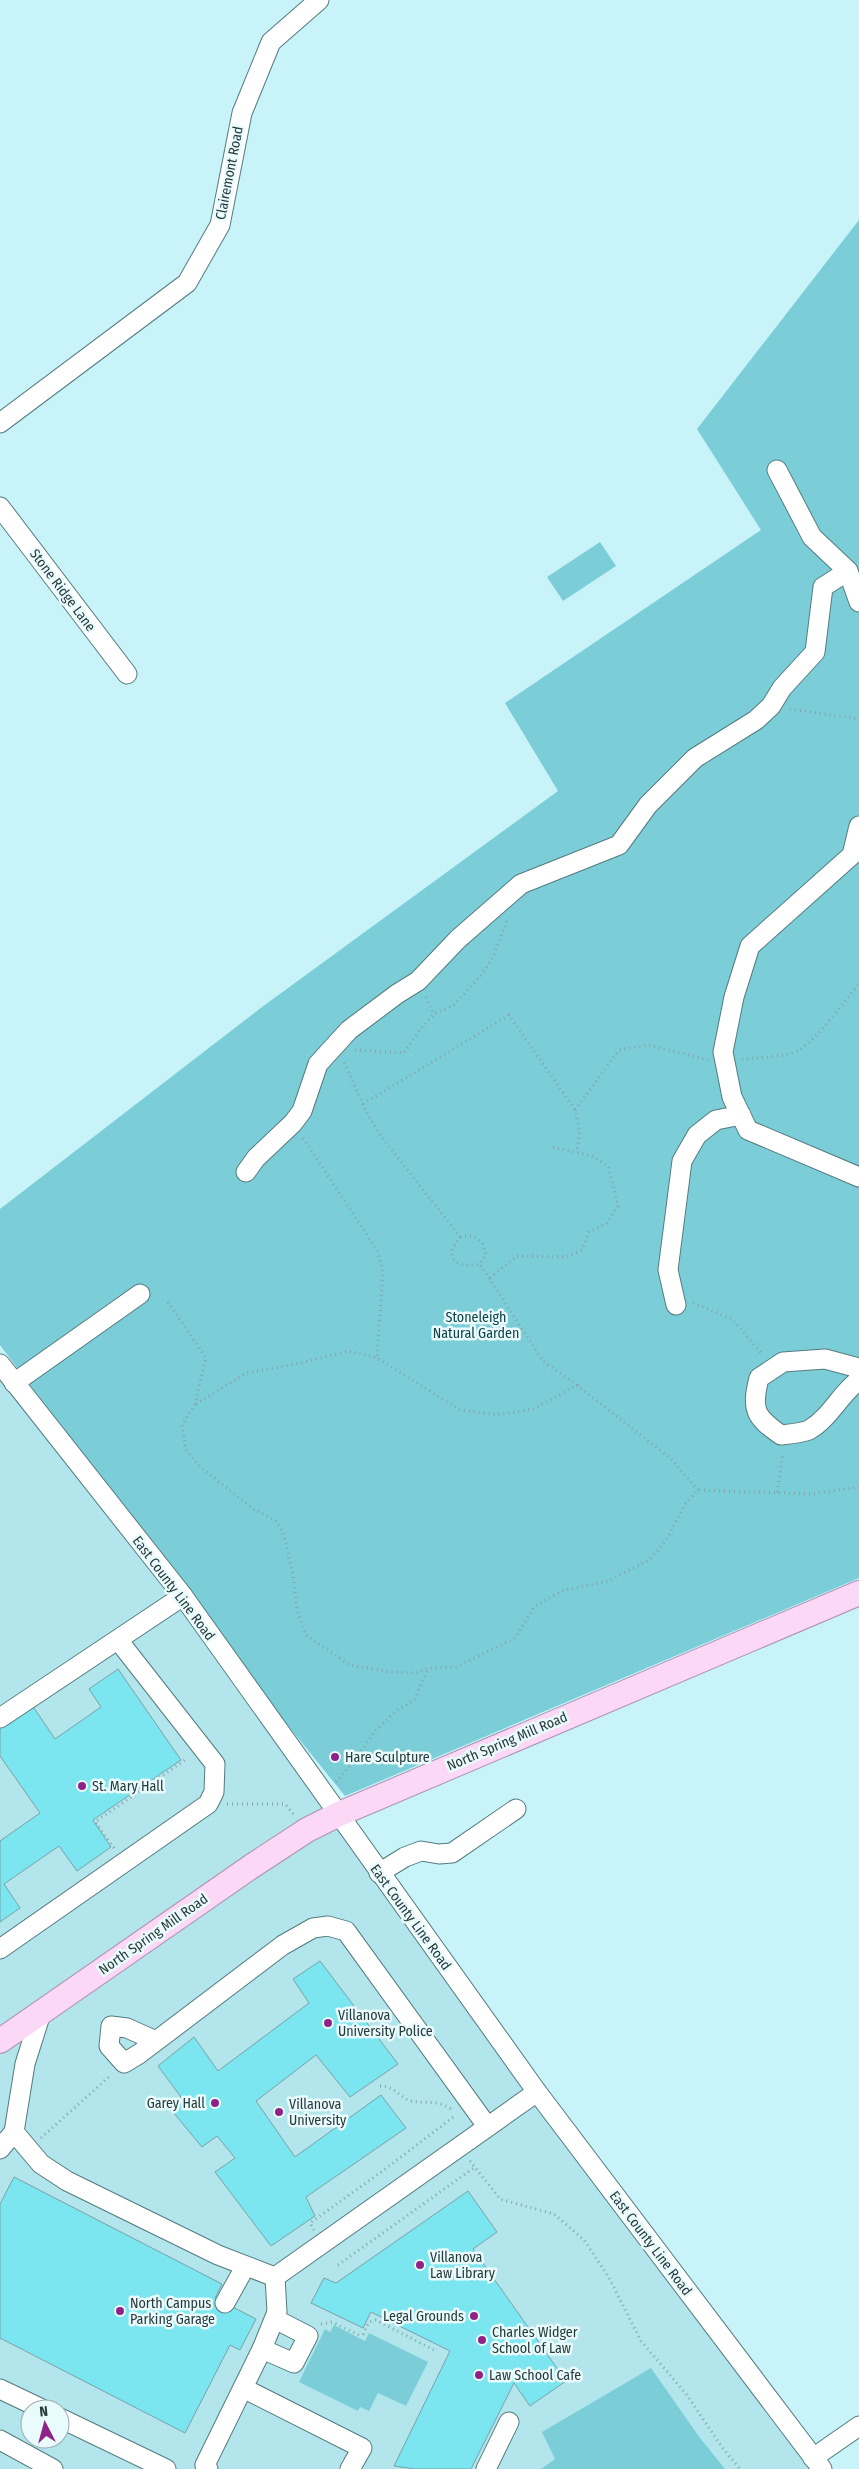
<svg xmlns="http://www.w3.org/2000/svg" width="859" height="2469" font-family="'Fira Sans Condensed',sans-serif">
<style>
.built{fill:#b2e6ec;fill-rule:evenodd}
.green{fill:#7bced8}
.building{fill:#7be5f0;stroke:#79a2a7}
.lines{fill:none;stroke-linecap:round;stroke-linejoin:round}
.minor-casing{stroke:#537b7f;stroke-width:21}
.major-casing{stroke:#b090b1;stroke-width:26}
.path{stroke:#84a4a8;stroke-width:3;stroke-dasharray:1 4;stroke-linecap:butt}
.minor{stroke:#fff;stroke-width:19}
.major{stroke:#fbd9f6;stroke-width:24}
.poi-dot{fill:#8e2286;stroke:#eafbfd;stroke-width:2}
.labels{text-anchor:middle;stroke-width:5;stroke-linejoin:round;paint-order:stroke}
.street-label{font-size:14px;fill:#28393b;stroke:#eafbfd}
.park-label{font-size:14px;fill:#0f4146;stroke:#eafbfd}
.poi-label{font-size:14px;fill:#28393b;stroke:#eafbfd;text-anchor:start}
</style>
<rect width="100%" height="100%" fill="#c8f3f8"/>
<path class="built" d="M0,1364l822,1105h-822zM30,2409h30v30h-30z"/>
<g class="green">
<polygon points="859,220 859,1578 345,1796 244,1671 0,1345 0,1209 262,1007 558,791 505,703 761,530 697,429"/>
<polygon points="600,542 616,566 563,601 547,577"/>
<polygon points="334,2325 365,2341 369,2333 428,2362 406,2406 378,2393 369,2411 360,2407 358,2411 299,2382 325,2329 330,2332"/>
<polygon points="651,2368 700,2438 725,2469 541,2469 555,2459 542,2432"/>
</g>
<g class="building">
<polygon points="118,1669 181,1760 93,1820 111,1847 77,1871 59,1846 4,1884 20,1908 0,1922 0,1841 40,1813 0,1756 0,1727 32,1705 55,1739 101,1707 89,1689"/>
<polygon points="320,1961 398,2064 350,2097 316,2055 256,2101 295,2157 381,2095 406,2128 306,2197 315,2216 271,2246 215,2172 235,2158 217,2136 202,2147 168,2106 181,2097 158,2066 194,2037 218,2071 309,2003 293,1979"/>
<polygon points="14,2177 222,2284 215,2298 256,2319 240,2350 230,2345 185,2433 0,2338 0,2204"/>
<polygon points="468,2191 497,2232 473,2249 566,2381 530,2406 514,2383 471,2469 415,2469 394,2466 450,2351 371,2312 363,2328 311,2303 324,2278 336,2283"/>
</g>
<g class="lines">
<g class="minor-casing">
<g id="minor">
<polyline points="0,423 187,283 220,225 242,113 271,42 319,0"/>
<polyline points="777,470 812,537 848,571 859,602"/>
<polyline points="0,507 127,674"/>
<polyline points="859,826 852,855 750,946 734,997 723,1052 732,1097 748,1130 859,1177"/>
<polyline points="246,1172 256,1158 293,1123 302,1111 318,1064 349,1030 397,994 418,981 458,939 521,884 619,845 648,805 695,758 756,720 771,706 782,688 815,652 823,587 848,571"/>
<polyline points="676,1305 668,1270 682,1161 697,1135 716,1120 741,1115"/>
<polyline points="0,1364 183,1596 537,2092 822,2469"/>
<path d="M859,1368l-34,-9 -42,3 -24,16c-8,32 -4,39 22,57 9,-1 20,-2 28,-5 21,-12 31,-36 50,-50"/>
<polyline points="14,1383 140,1294"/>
<polyline points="0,1718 183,1596"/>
<polyline points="379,1873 405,1857 421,1851 439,1854 452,1853 516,1809"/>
<polyline points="0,1949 208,1804 214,1792 215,1764 118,1640"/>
<polyline points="42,2010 25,2064 14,2132 41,2164 67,2181 218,2255 275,2277 537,2092"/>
<polyline points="156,2041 127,2028 111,2026 109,2046 124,2063 139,2054 283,1945 313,1928 328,1926 346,1931 487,2126"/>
<polyline points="0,2149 14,2132"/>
<polyline points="225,2303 245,2267"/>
<polyline points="275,2319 308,2336 294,2363 262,2349 277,2312 275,2277"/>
<polyline points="243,2388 362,2448 350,2469"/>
<polyline points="0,2389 42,2409"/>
<polyline points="60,2418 166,2469"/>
<polyline points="0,2440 53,2469"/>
<polyline points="813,2458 859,2426"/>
<polyline points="208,2469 205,2465 262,2349"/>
<polyline points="486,2469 509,2422"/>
</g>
</g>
<g class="major-casing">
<polyline id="major" points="0,2041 252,1866 307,1830 337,1815 859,1593"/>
</g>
<g class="path">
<polyline points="790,709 859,719"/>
<polyline points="426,997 434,1014"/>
<polyline points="355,1050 404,1053 419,1031 434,1014 453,1006 482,974 493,957 507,921"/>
<path d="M742,1059c15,-1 44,-2 57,-9 15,-8 48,-51 60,-66"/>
<polyline points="363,1104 509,1015 575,1110 580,1131 577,1152"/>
<polyline points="575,1110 619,1050 649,1045 708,1060"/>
<path d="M303,1138l74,112 6,22 -6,86 83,52 37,5 37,-6 43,-24 -34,-24 -63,-97c-12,3 -30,2 -28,-14l8,-13 -80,-102 -13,-22 -24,-53"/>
<polyline points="460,1237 472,1236 482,1242 486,1254 480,1264"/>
<polyline points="490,1278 517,1256 566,1257 582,1250 589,1232 607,1223 618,1206 608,1166 592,1156 549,1146"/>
<polyline points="168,1302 206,1358 195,1404 182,1425 186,1450 198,1465 253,1509 275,1520 283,1532 293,1575 297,1611 307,1636 350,1665 390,1672 416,1673 429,1668 456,1667 515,1638 534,1607 562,1591 608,1581 649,1560 665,1542 686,1503 698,1490 811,1494 859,1487"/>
<polyline points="693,1303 732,1319 762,1354"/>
<polyline points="577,1385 671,1459 698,1490"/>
<polyline points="196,1404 246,1373 301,1363 349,1351 377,1358"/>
<polyline points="777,1492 783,1453"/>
<polyline points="336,1782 355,1760 375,1731 397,1710 414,1700 428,1669"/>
<polyline points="227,1804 285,1804 294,1815"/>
<polyline points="114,1848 95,1822 188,1758"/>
<path d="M380,2086c12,-1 18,9 28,14 12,5 27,-2 43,9"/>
<polyline points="41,2138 111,2075"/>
<polyline points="470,2161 500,2199 554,2214 584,2240 608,2276 641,2341 687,2395 721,2446 740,2469"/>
<polyline points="314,2230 310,2223 384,2170 456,2115"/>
<polyline points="338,2265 475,2167"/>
<polyline points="321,2324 332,2322 359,2335 363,2334 369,2322 376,2320 434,2350"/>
</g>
<use href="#minor" class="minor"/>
<use href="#major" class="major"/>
</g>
<g class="poi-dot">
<circle cx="335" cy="1757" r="5"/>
<circle cx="82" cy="1786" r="5"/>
<circle cx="328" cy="2023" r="5"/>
<circle cx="215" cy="2103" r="5"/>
<circle cx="279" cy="2112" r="5"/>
<circle cx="420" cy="2265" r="5"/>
<circle cx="120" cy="2311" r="5"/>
<circle cx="474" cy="2316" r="5"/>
<circle cx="482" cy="2340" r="5"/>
<circle cx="479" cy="2375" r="5"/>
</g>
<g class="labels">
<g class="street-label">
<text transform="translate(229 173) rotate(-79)" y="5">Clairemont Road</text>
<text transform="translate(63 590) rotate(53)" y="5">Stone Ridge Lane</text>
<text transform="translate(174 1588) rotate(53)" y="5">East County Line Road</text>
<text transform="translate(507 1741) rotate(-23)" y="5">North Spring Mill Road</text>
<text transform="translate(411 1917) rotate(54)" y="5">East County Line Road</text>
<text transform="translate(153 1934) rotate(-35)" y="5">North Spring Mill Road</text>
<text transform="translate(651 2243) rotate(53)" y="5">East County Line Road</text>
</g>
<g class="park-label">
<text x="476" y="1322">Stoneleigh<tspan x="476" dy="16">Natural Garden</tspan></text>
</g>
<g class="poi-label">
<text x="345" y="1762">Hare Sculpture</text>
<text x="92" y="1791">St. Mary Hall</text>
<text x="338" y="2020">Villanova<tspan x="338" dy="16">University Police</tspan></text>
<text x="205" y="2108" text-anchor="end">Garey Hall</text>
<text x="289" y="2109">Villanova<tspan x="289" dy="16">University</tspan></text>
<text x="430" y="2262">Villanova<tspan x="430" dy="16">Law Library</tspan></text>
<text x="130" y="2308">North Campus<tspan x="130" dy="16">Parking Garage</tspan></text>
<text x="464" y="2321" text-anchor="end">Legal Grounds</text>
<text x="492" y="2337">Charles Widger<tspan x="492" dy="16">School of Law</tspan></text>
<text x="489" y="2380">Law School Cafe</text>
</g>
</g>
<g transform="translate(45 2424) rotate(354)"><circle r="24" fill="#eafbfd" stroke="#9cadaf"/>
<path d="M0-4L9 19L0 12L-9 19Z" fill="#8e2286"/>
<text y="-8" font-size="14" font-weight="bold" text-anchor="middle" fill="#28393b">N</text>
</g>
</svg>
